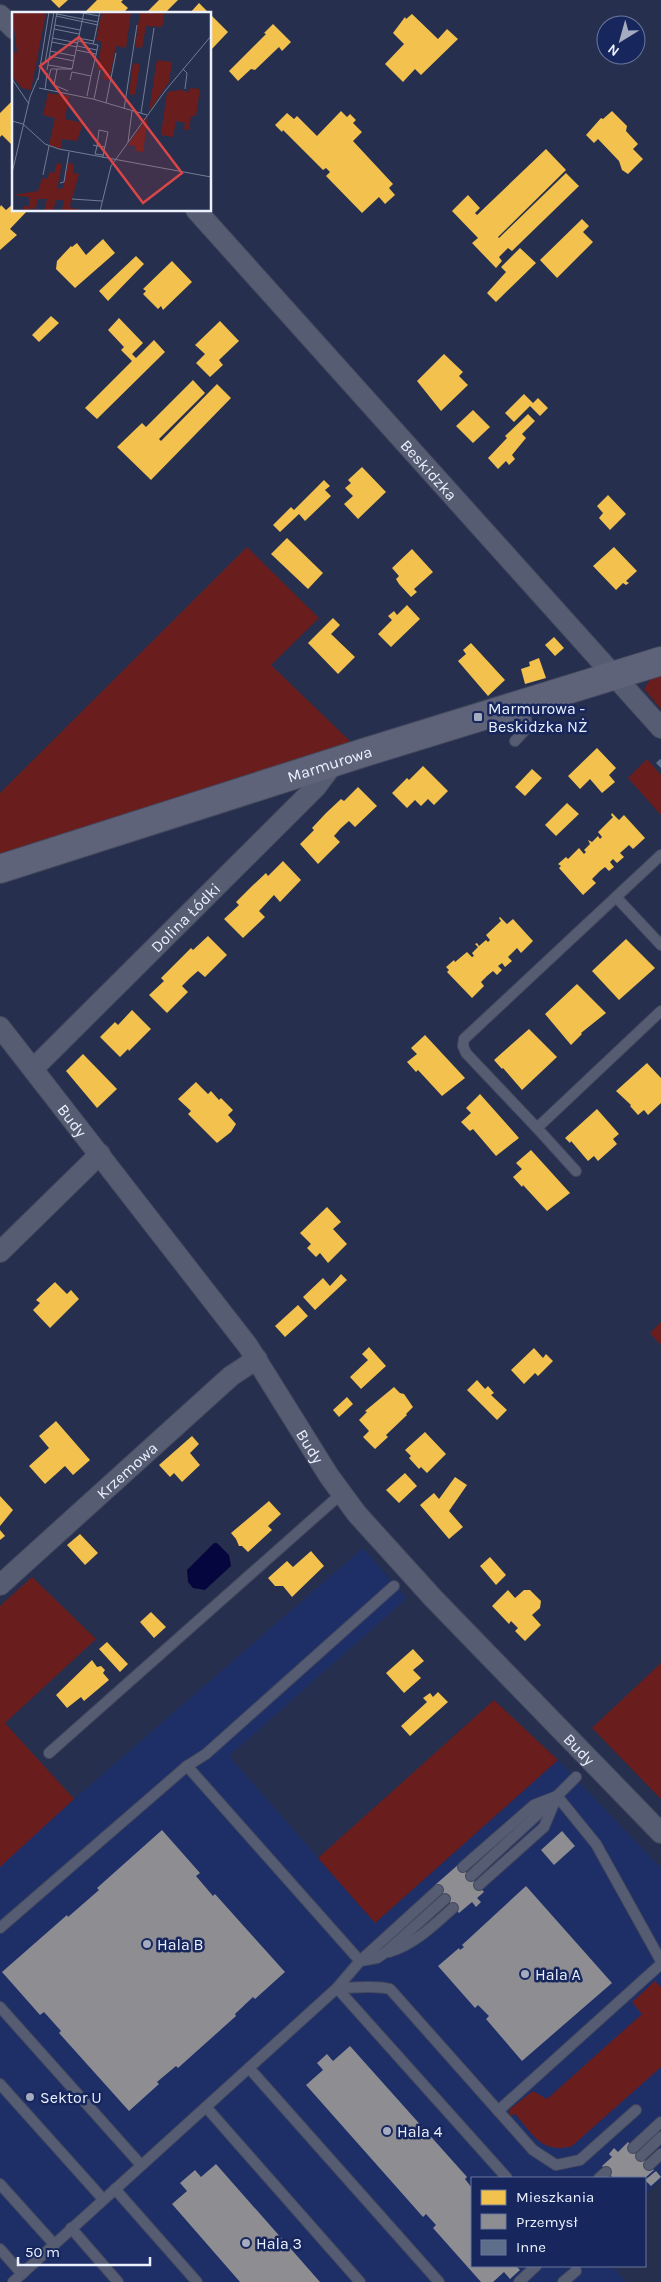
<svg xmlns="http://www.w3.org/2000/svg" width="661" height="2282" font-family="Karla,sans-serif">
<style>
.built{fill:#1e2e67}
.green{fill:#691e1d}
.water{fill:#06063f}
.homes{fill:#f2c14e}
.industry{fill:#8d8d92}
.building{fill:#5b6f8b}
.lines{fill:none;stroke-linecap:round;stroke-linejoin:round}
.lane-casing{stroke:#43485e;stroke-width:12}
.street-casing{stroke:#43485e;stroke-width:22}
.secondary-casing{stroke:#43485e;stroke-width:30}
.lane{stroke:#565d72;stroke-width:10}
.street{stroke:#565d72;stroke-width:20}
.secondary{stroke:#5f637a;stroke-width:28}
.poi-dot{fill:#a5acc0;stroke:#17265c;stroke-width:2}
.labels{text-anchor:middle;stroke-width:5;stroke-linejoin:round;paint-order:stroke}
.street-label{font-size:16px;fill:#eaf0fe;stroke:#17265c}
.poi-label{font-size:16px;fill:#eaf0fe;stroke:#17265c;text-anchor:start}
.inset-road{fill:none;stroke:#747c94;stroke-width:1}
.view{fill:#d94648;fill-opacity:0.15;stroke:#d94648;stroke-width:2.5}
.inset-edge{fill:none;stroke:#eaf0fe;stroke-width:2.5}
</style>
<rect width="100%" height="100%" fill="#262f4d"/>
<polygon class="built" points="363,1548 407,1598 229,1756 375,1923 558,1760 661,1868 661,2180 645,2195 645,2178 472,2178 472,2266 613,2266 626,2282 0,2282 0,1866 74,1799"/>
<g class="green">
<polygon points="247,547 319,618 271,665 353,744 0,855 0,793"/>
<polygon points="661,674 661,709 644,689 651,678"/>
<polygon points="647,759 661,775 661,815 628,778"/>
<polygon points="661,1322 661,1345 650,1333"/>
<polygon points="32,1577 96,1639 5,1723 74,1799 0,1867 0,1606"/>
<polygon points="661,1663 661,1799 592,1728"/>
<polygon points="494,1700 558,1760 375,1923 318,1858"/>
<path d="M655,1981l6,6v80l-89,79c-30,9 -40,-13 -57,-32l-5,2v-7l23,-18 14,8 95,-85 -10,-12z"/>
</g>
<polygon class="water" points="214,1543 217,1543 229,1555 231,1566 205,1590 193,1588 188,1582 187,1570"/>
<g class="homes">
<polygon points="51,0 68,0 59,8"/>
<polygon points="97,0 123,0 121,2 128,8 122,14 83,14"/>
<polygon points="159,0 178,0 164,14 148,14 147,12"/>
<polygon points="199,3 210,14 189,14"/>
<polygon points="210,14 228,32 210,51"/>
<polygon points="412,14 438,39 447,29 458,39 421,75 415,69 403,82 385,64 404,44 393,33 405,17 406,19"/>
<polygon points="273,24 291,42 282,51 279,47 255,70 251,69 238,81 229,71 266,34 264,33"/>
<polygon points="12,101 14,104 14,147 2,135 0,137 0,113"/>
<polygon points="341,111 347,117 350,114 356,120 353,123 362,132 353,141 393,184 389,188 395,195 385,204 379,197 362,213 326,176 330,172 326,168 323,170 283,130 282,132 275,125 287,113 294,119 297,116 317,136"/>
<polygon points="612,111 627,126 626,131 638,144 633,149 643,159 628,174 622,170 619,161 598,139 594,143 586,135 601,118 603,119"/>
<polygon points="546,149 566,170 498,237 499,238 566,173 579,186 512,251 508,248 499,257 502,261 496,268 472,243 478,238 452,211 468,195 480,208 475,213 477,215"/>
<polygon points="14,203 14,210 28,210 10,229 17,235 0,250 0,207 1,205 6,210"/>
<polygon points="582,219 589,226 583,232 593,242 557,278 540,260"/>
<polygon points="103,239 115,253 75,288 56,269 57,261 71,246 72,247 77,243 86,255"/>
<polygon points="520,248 536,263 496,302 487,293 506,272 501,267"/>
<polygon points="136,256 144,264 108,301 99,291"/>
<polygon points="172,261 192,282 163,310 161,306 158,309 143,294 146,291 143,289"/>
<polygon points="51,316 59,323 39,342 32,335"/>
<polygon points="119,318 143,343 132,354 136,358 154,340 165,352 97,419 85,408 132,361 121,350 124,347 108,330"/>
<polygon points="220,321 239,341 219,360 223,365 210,377 196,363 205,354 195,345"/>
<polygon points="444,354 463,372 459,376 468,385 441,411 417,381"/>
<polygon points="193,380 205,393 159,439 161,441 217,384 231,398 151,480 117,447 142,423 146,427"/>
<polygon points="524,394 533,403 538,398 548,408 540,416 530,406 514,422 505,413"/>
<polygon points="473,410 490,427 473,443 456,426"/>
<polygon points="528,414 535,421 522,434 526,438 512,455 515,459 509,465 506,461 498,469 488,458 507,438 505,436"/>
<polygon points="362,467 386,492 358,519 344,504 353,496 345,488 351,483 348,480"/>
<polygon points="324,480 330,486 325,490 331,496 305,521 299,514 280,532 273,525 291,507 294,510"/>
<polygon points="608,495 626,514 610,530 599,518 603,513 597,506"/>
<polygon points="287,538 323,573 308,589 271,554"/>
<polygon points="614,547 637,571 626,581 629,583 626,585 623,583 616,590 593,566"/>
<polygon points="412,549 433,572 414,589 417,592 411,597 399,584 396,579 399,576 392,568"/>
<polygon points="407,605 420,619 391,647 378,634 392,620 388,616 394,611 397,615"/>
<polygon points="333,618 340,625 331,634 355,657 338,674 308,643"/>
<polygon points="554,637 564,648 555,656 545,645"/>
<polygon points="471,643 505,680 488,696 458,661 466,654 463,650"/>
<polygon points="539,658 546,678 525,684 521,669 530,666 529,662"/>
<polygon points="597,748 616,768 609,775 615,782 602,793 590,779 580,789 568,776"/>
<polygon points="423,766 448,791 434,805 428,799 421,806 415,800 407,808 392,793 407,778 409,780"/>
<polygon points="532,769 542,778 525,796 515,787"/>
<polygon points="358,787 377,806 355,827 349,821 341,828 334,836 340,842 318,864 300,844 314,830 312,828 326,813 341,799 344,801"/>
<polygon points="567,803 579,814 556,836 545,825"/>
<polygon points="612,813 619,820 624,815 645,838 633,849 629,845 620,853 624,857 617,863 613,859 610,862 614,867 609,871 605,867 600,871 592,879 596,883 583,895 559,868 561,866 558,864 566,857 568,859 579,848 584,854 586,852 584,850 590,844 588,840 592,842 598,836 600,839 602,837 598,832 613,817 611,815"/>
<polygon points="283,861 301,880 280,902 274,895 259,911 265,917 243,938 224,919 239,905 236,902 251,887 266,873 268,876"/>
<polygon points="500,917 507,924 513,919 533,941 521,953 517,948 508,957 512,961 505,967 502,963 498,966 502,970 497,975 493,971 487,976 481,982 484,986 472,998 447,972 449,970 446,967 454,960 455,962 467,952 472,957 474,956 472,953 478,947 475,944 477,943 479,946 486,940 488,942 490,940 486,935 501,921 499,918"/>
<polygon points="208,936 227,955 205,977 198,971 190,978 182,986 188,992 167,1013 149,995 164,981 161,978 191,948 193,950"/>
<polygon points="626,939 655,968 619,1000 592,971"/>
<polygon points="577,984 606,1013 581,1033 582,1034 571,1045 545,1014"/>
<polygon points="132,1010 151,1029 129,1051 128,1049 120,1057 100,1037 115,1022 118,1025"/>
<polygon points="529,1029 557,1057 522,1090 503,1068 502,1069 494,1060"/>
<polygon points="425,1035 465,1078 442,1096 418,1070 416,1072 407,1062 417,1054 411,1048"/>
<polygon points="83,1054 117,1089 97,1108 66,1071"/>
<polygon points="647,1063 661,1078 661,1103 648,1115 644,1110 638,1115 630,1106 631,1105 616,1091"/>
<polygon points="196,1082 208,1094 211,1091 219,1100 221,1098 233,1110 228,1115 236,1124 231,1132 217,1143 188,1114 191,1111 178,1099"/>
<polygon points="480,1094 519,1138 496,1156 473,1129 470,1131 461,1122 471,1113 466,1108"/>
<polygon points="597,1109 619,1134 613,1139 617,1144 598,1161 594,1156 588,1161 571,1141 570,1143 565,1138"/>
<polygon points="531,1150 570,1193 547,1211 523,1185 522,1187 513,1177 522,1169 516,1163"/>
<polygon points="327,1207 341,1222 333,1229 347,1244 328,1263 320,1253 316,1257 307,1248 311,1244 300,1233"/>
<polygon points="341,1274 347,1280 315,1310 303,1297 323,1278 330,1286"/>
<polygon points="55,1282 67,1294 71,1290 79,1299 50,1328 33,1310 40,1303 36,1300"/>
<polygon points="298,1305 308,1316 285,1337 275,1326"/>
<polygon points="369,1347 386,1366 361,1389 350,1377 368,1360 362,1354"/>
<polygon points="534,1348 543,1358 546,1354 553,1361 538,1376 535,1373 524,1384 511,1370"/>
<polygon points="477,1380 485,1389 488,1386 494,1393 491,1395 507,1410 497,1420 467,1390"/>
<polygon points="394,1387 400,1393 404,1394 413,1407 406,1414 407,1415 386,1435 388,1437 375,1449 363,1437 369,1431 359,1420 367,1412 365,1411"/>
<polygon points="347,1397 353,1404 339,1417 333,1410"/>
<polygon points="56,1421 90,1460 73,1475 65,1466 45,1484 29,1466 49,1448 39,1436"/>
<polygon points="425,1432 446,1454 427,1473 421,1467 419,1469 409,1458 411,1456 405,1450"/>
<polygon points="192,1436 199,1444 190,1453 200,1465 182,1482 174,1473 170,1477 159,1465"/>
<polygon points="405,1473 417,1486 399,1503 386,1490"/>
<polygon points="455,1477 467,1485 449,1511 463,1527 449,1539 420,1505 434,1493 439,1499"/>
<polygon points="0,1496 13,1510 0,1526"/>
<polygon points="269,1501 281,1514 268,1526 272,1530 248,1552 242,1546 239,1546 236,1539 231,1533"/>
<polygon points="0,1530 5,1536 0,1540"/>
<polygon points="80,1534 98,1553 85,1565 67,1545"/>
<polygon points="311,1551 324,1566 292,1597 283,1586 275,1586 268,1578 287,1561 293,1567"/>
<polygon points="490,1557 506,1575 496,1585 480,1566"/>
<polygon points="508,1590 515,1598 524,1590 530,1590 541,1601 540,1608 532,1615 541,1625 525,1641 515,1631 518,1628 511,1621 509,1624 492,1606"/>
<polygon points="151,1612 166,1627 154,1638 140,1622"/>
<polygon points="107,1642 128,1664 120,1672 99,1649"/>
<polygon points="413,1649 424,1661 413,1670 421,1678 404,1693 386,1673"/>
<polygon points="92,1660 97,1667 101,1666 105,1670 103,1673 109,1680 84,1701 81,1697 67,1708 56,1695"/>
<polygon points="438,1692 448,1702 410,1736 401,1726 427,1702 423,1698 430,1693 433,1697"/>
</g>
<g class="industry">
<polygon points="162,1830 200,1873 196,1876 213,1896 215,1894 285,1972 255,1999 253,1997 235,2014 236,2016 178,2068 176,2066 157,2082 159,2084 129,2111 59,2033 61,2031 44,2012 40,2015 2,1972 67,1915 68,1917 99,1890 97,1888"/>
<polygon points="562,1831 575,1846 554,1865 541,1850"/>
<polygon points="459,1864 484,1892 477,1898 481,1902 476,1907 472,1902 459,1913 435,1885"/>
<polygon points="526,1886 612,1983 522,2061 486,2019 489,2016 478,2005 475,2008 438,1966 459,1948 460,1950 464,1947 462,1945 474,1934"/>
<polygon points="350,2046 467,2177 465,2179 472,2188 472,2266 516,2266 520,2270 510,2279 504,2272 493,2282 481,2282 433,2228 436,2225 426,2214 423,2217 306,2085 323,2070 317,2063 327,2054 333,2061"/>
<polygon points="628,2142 654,2170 645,2178 613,2178 602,2166 612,2157 609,2154 614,2148 618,2152"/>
<polygon points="216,2164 320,2282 240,2282 172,2204 187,2191 180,2183 195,2170 201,2177"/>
<polygon points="656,2171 661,2177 651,2186 645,2180"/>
</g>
<polygon class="building" points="660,759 661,760 661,768 656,763"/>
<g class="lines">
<g class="lane-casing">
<g id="lane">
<polyline points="515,741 528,727 522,705"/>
<polyline points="661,855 464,1039 463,1046 466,1053 537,1128 661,1011"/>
<polyline points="616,897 661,945"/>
<polyline points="537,1128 576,1171"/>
<polyline points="49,1753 341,1494"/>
<polyline points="187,1766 206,1754 394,1586"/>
<polyline points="557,1796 596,1844 661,1961"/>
<polyline points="463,1867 534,1805 557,1796 576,1777"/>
<polyline points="471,1876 552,1801"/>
<polyline points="479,1885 544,1827 557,1796"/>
<polyline points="438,1890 360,1961 337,1988 507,2178"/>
<polyline points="0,1928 187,1766 360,1961 377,1958 386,1952 445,1899"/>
<path d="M389,1952c26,-8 44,-26 64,-44"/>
<polyline points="0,2007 141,2165"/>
<polyline points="249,2068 439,2282"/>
<polyline points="0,2084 103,2199"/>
<polyline points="206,2107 360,2282"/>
<polyline points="498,2111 661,1964"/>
<polyline points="633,2148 661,2122"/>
<polyline points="641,2156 661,2137"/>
<polyline points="649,2165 661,2154"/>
<polyline points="599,2178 606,2172"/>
<polyline points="0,2184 54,2244"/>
<polyline points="115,2189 197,2282"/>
<polyline points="71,2228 118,2282"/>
<polyline points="0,2249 22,2274"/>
<path d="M13,2282l324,-294c17,0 38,-3 53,1l143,161 23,15 24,-5 56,-50"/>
<polyline points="519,2282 536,2266"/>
<polyline points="563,2282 576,2271"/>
</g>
</g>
<g class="street-casing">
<g id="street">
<polyline points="0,15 14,29"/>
<path id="s1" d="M196,210l465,518"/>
<path id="s2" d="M0,1027l248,319 81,130 28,38 77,85 227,234"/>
<path id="s3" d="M33,1069l283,-282 18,-24"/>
<polyline points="0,1252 100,1154"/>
<path id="s4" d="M0,1585l231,-209 26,-17"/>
</g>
</g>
<g class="secondary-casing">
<g id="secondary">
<path id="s5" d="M0,869l369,-118 292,-90"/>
</g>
</g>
<use href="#lane" class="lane"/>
<use href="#street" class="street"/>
<use href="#secondary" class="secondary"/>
</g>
<g class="poi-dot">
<rect x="473" y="712" width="10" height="10" rx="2.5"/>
<circle cx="147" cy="1944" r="5"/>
<circle cx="525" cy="1974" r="5"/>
<circle cx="30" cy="2097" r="5"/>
<circle cx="387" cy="2131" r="5"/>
<circle cx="246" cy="2243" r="5"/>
</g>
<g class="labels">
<g class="street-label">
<text dy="6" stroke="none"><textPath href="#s1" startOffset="349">Beskidzka</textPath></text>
<text dy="6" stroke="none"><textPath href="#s5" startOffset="346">Marmurowa</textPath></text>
<text dy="6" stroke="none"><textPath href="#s3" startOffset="215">Dolina Łódki</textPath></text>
<text dy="6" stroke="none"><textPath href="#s2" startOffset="118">Budy</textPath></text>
<text dy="6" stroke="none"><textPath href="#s2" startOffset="522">Budy</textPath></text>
<text dy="6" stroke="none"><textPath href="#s4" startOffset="171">Krzemowa</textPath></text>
<text dy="6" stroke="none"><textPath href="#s2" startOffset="928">Budy</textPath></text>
</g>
<g class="poi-label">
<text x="488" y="714">Marmurowa -<tspan x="488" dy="18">Beskidzka NŻ</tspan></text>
<text x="157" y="1950">Hala B</text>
<text x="535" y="1980">Hala A</text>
<text x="40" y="2103">Sektor U</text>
<text x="397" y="2137">Hala 4</text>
<text x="256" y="2249">Hala 3</text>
</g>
</g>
<g transform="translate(12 12)">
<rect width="199" height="199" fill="#262f4d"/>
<path d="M0,0h34l-15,78 -9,-2 -10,-12v-23l5,-1zM90,0h29l-5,36 -10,-2 -7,34 -6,-1 1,-9 -7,-1 5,-27 -6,-2zM128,0h25l-3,15 -16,-1 -4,22 -7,-1zM145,48l15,2 -3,20 -20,29zM121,51l7,1 -5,31 -6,-1zM178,76l10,1 -4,27h-5l-2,14 -5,-1 1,-6 -9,-2 -3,16 -12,-2 6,-43 13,-2 9,2zM36,81l21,3 -4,23 18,4 -6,18 -15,-2 -1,10 -12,-4 6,-27 -12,-3zM136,104l-5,36 -8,-1 1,-5 -8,-1zM45,151l5,1 -5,25 6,-1 5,-25 6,1 -1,9 6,1 -9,31 1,3 10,2 -19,1 2,-11h-8l-3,11h-9l3,-12h-9l-3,12 -2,-3 -9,3v-5h5v-9l-17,-2 26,-4 4,-13 6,1 1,-7 5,1z" fill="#691e1d"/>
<path class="inset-road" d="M65,0l22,4M45,2l41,8M44,4l42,9M43,13l25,5M42,17l25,5M40,26l26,5M66,29l15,3M82,29l6,-29M40,30l25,5M65,34l20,4M64,38l20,4M38,39l25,5M37,44l25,5M33,51l9,-51M36,53l24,4M45,57l-3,16 14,6M171,57l4,4 -2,16M35,58l10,-58M37,64l2,-7h21l12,-57M0,67l17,25M26,68l11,-68M58,68l2,-8 19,4 5,-21 2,-10 -5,-1 1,-3 -16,-3M27,76l54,11 54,16M33,78l2,-17M75,84l4,-20M82,87l6,-29M94,91l10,-50M112,97l13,-84M129,101l13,-85M0,109l11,3 22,20 14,5 152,28M116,130l4,-31M81,133l4,1 -2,8 8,1M91,146v-2l5,-24 -9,-2 -2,16 8,1M0,161l18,-76 8,-19M31,163l6,-29M48,171l4,-1 5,-30M60,187l30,2M88,199l11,-45 54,-75 46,-55"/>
<path class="view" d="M67,25l103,136 -39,30 -103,-137z"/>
<rect width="199" height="199" class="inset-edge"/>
</g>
<rect x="471" y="2177" width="175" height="90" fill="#17265c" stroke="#6b779d"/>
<rect x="481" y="2190" width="25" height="15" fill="#f2c14e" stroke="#6b779d"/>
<text x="516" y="2202" font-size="15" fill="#eaf0fe">Mieszkania</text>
<rect x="481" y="2214" width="25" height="15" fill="#8d8d92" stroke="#6b779d"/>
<text x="516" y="2227" font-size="15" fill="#eaf0fe">Przemysł</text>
<rect x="481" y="2240" width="25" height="15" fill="#5b6f8b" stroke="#6b779d"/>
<text x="516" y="2252" font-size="15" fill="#eaf0fe">Inne</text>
<g transform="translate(621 40) rotate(217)"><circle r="24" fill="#17265c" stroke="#6b779d"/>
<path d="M0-4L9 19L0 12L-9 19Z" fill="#a5acc0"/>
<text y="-8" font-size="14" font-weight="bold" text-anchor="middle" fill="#eaf0fe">N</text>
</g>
<path d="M18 2257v8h132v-8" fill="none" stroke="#eaf0fe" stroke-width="2.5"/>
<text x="25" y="2257" font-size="15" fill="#eaf0fe" stroke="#17265c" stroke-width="4" paint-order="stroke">50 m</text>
</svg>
